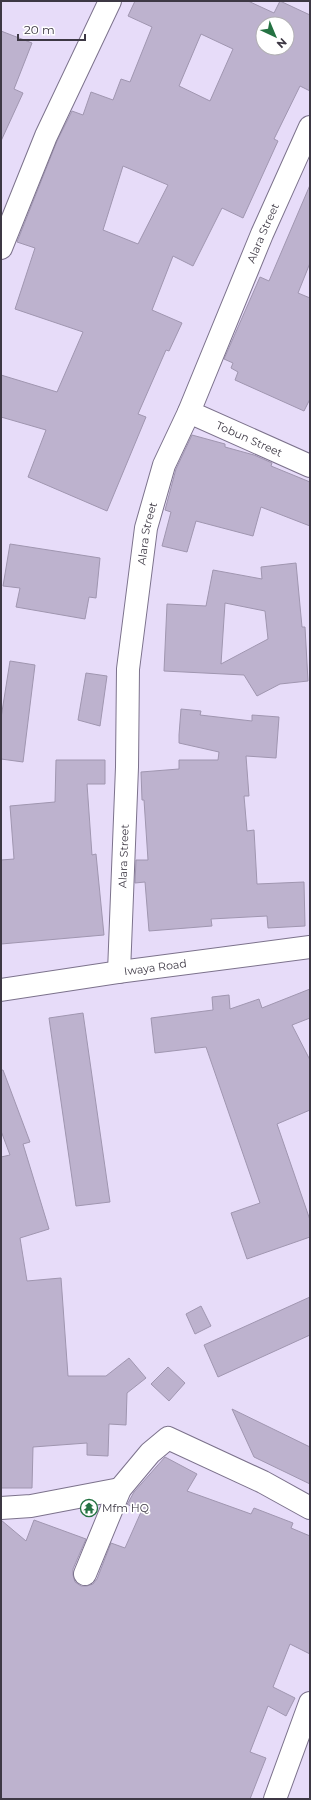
<svg xmlns="http://www.w3.org/2000/svg" width="311" height="1800" font-family="Montserrat,sans-serif">
<style>
.building{fill:#bdb2ce;stroke:#a096b0;fill-rule:evenodd}
.lines{fill:none;stroke-linecap:round;stroke-linejoin:round}
.minor-casing{stroke:#7c728c;stroke-width:24}
.tertiary-casing{stroke:#7c728c;stroke-width:24}
.minor{stroke:#fff;stroke-width:22}
.tertiary{stroke:#fff;stroke-width:22}
.labels{text-anchor:middle;stroke-width:3.5;stroke-linejoin:round;paint-order:stroke}
.street-label{font-size:11px;fill:#3d3844;stroke:#fff}
.poi-label{font-size:11px;fill:#3d3844;stroke:#fff;text-anchor:start}
</style>
<rect width="100%" height="100%" fill="#e7dcf9"/>
<g class="building">
<path d="M135,1h113l26,12 6,-12 30,14v76l-10,-5 -26,53 4,2 -35,77 -21,-10 -29,58 -20,-10 -21,54 30,13 -13,28 -3,-1 -28,64 8,3 -39,94 -79,-34 18,-47 -45,-13v-42l56,17 26,-60 -68,-23 20,-61 -18,-6 40,-101 15,-30 11,4 8,-23 22,8 8,-21 9,3 22,-55 -24,-11zM263,24h24v24h-24zM201,34l32,15 -23,52 -31,-15zM123,166l45,19 -30,59 -35,-14z"/>
<polygon points="1,31 32,43 14,89 23,93 1,141"/>
<polygon points="310,185 310,263 298,293 310,298 310,399 304,411 235,380 238,372 231,368 233,363 224,359 260,277 269,281"/>
<polygon points="192,435 225,444 225,447 254,455 272,463 271,466 310,482 310,526 261,507 253,536 196,521 187,552 162,546 171,512 165,510 176,469"/>
<polygon points="10,544 100,558 96,598 89,597 85,619 16,607 20,588 3,586"/>
<path d="M296,563l6,64h3l3,54 -28,3 -23,12 -13,-21 -80,-4 3,-67 39,2 7,-36 49,9 -1,-12zM225,603l40,8 3,28 -47,25z"/>
<polygon points="10,661 35,665 23,762 1,759 1,718"/>
<polygon points="86,673 107,676 100,726 78,720"/>
<polygon points="181,709 201,711 200,715 252,721 252,715 279,717 276,758 246,756 249,796 244,796 247,831 254,830 257,884 304,882 305,926 268,928 267,916 211,919 212,926 149,931 145,882 135,883 136,860 148,860 144,800 142,800 141,772 179,769 179,760 218,760 219,752 179,743 179,735"/>
<polygon points="56,760 105,760 105,784 87,784 92,855 96,854 104,935 1,944 1,860 14,859 10,806 55,802"/>
<polygon points="310,989 310,1018 292,1025 310,1060 310,1110 277,1124 310,1220 310,1237 247,1259 231,1213 260,1203 206,1047 155,1053 151,1018 213,1010 212,997 229,995 230,1009 259,999 262,1008"/>
<polygon points="83,1013 110,1202 76,1206 49,1018"/>
<polygon points="1,1070 3,1070 30,1142 23,1144 49,1229 20,1238 27,1281 61,1278 68,1376 106,1376 129,1358 146,1378 127,1393 126,1425 109,1424 108,1456 87,1455 87,1443 33,1447 32,1488 1,1488 1,1157 10,1155 1,1131"/>
<polygon points="310,1297 310,1335 218,1377 204,1345"/>
<polygon points="201,1306 211,1326 195,1334 186,1314"/>
<polygon points="168,1367 185,1383 169,1401 151,1384"/>
<polygon points="232,1409 310,1447 310,1484 254,1457"/>
<polygon points="165,1457 197,1474 187,1491 251,1514 254,1508 293,1523 291,1528 310,1536 310,1654 290,1644 273,1687 295,1698 286,1716 268,1706 250,1752 266,1758 250,1799 1,1799 1,1520 26,1541 34,1520 86,1539 73,1569 73,1575 75,1582 81,1586 87,1586 93,1584 97,1579 111,1543 125,1548 141,1512 127,1504 128,1503 134,1492"/>
</g>
<g class="lines">
<g class="minor-casing">
<g id="minor">
<polyline points="1,248 46,136 110,1"/>
<path id="s1" d="M189,412l121,54"/>
<path id="s2" d="M119,972l8,-205 1,-98 18,-141 18,-63 25,-53 73,-178 48,-107"/>
<polyline points="1,1508 31,1506 120,1489"/>
<polyline points="85,1574 120,1489 150,1453 168,1438 263,1482 310,1508"/>
</g>
</g>
<g class="tertiary-casing">
<g id="tertiary">
<path id="s3" d="M1,990l118,-18 191,-25"/>
<polyline points="275,1799 310,1703"/>
</g>
</g>
<use href="#minor" class="minor"/>
<use href="#tertiary" class="tertiary"/>
</g>
<defs>
<g id="temple-ring" transform="scale(0.9)"><circle r="9.5" fill="#fff" stroke="#247242" stroke-width="1.5"/><path d="M0-6L5-2H3V0L6.5 2.5H4V6H1.5V3h-3V6H-4V2.5H-6.5L-3 0V-2H-5Z" fill="#247242"/></g>
</defs>
<g fill-rule="evenodd">
<use href="#temple-ring" x="89" y="1508"/>
</g>
<g class="labels">
<g class="street-label">
<text dy="4" stroke="none"><textPath href="#s2" startOffset="763">Alara Street</textPath></text>
<text dy="4" stroke="none"><textPath href="#s1" startOffset="66">Tobun Street</textPath></text>
<text dy="4" stroke="none"><textPath href="#s2" startOffset="440">Alara Street</textPath></text>
<text dy="4" stroke="none"><textPath href="#s2" startOffset="116">Alara Street</textPath></text>
<text dy="4" stroke="none"><textPath href="#s3" startOffset="156">Iwaya Road</textPath></text>
</g>
<g class="poi-label">
<text x="102" y="1512">Mfm HQ</text>
</g>
</g>
<rect width="311" height="1800" fill="none" stroke="#3d3844" stroke-width="4"/>
<g transform="translate(275 36) rotate(136)"><circle r="19" fill="#ffffff" stroke="#b1afb4"/>
<path d="M0-3L7 15L0 10L-7 15Z" fill="#247242"/>
<text y="-6" font-size="11" font-weight="bold" text-anchor="middle" fill="#3d3844">N</text>
</g>
<path d="M18 34v6h67v-6" fill="none" stroke="#3d3844" stroke-width="2"/>
<text x="24" y="34" font-size="12" fill="#3d3844" stroke="#ffffff" stroke-width="3" paint-order="stroke">20 m</text>
</svg>
